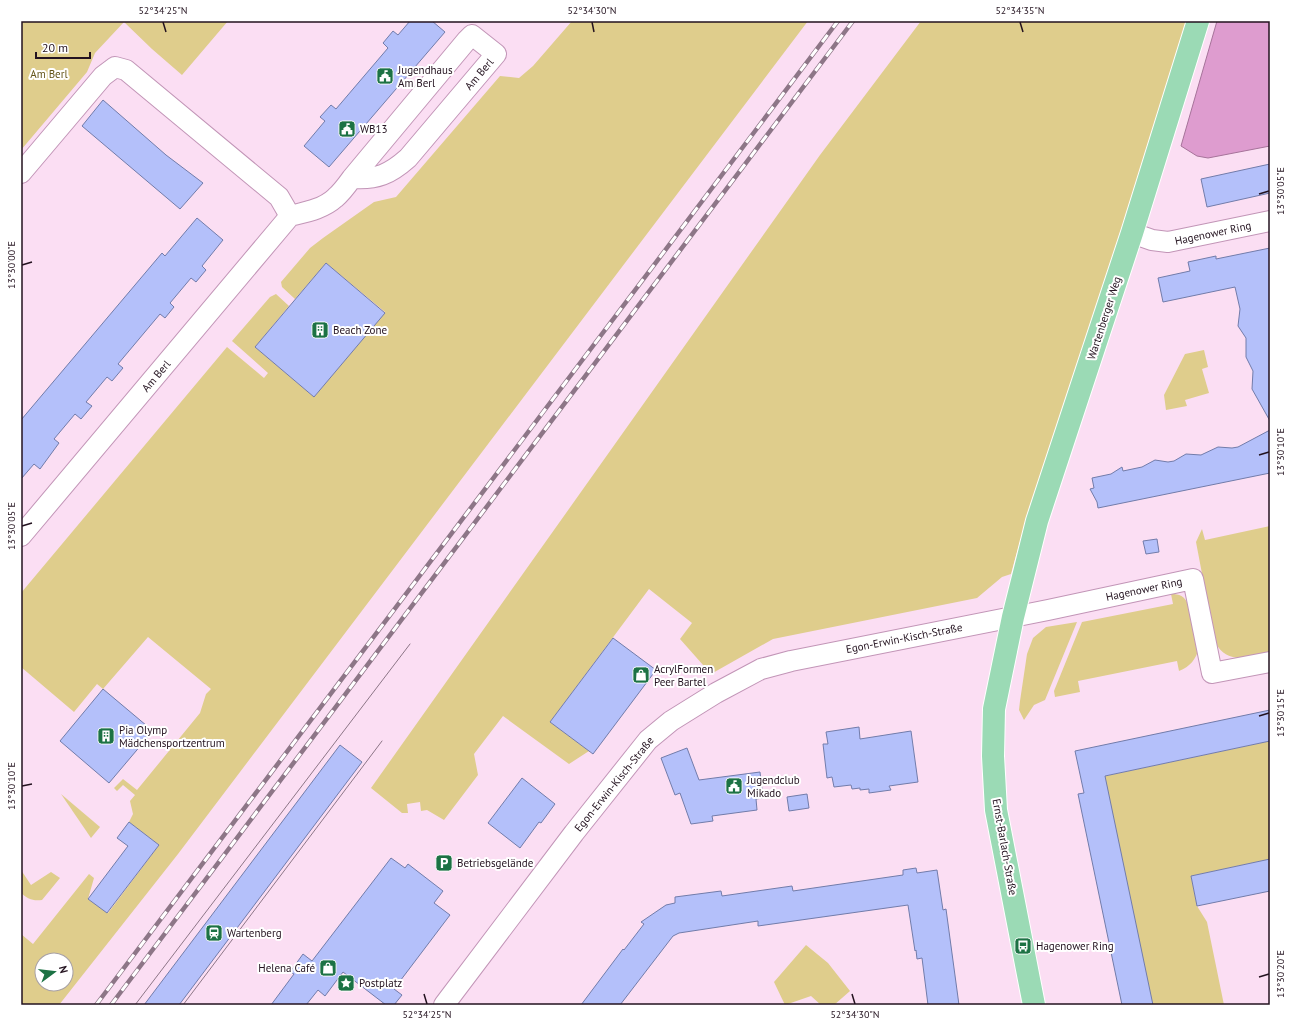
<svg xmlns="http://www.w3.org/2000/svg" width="1291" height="1026" font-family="'PT Sans',sans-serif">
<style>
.green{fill:#dfcd8c;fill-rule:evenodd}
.water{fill:#de9ccf;stroke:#a6739a}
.building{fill:#b4c0fa;stroke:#727caa}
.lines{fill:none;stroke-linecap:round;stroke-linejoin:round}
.minor-casing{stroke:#c295b7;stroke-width:22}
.major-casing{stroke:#fff;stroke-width:24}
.minor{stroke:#fff;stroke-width:20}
.major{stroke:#9bdab5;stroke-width:22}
.tram{stroke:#8d7687;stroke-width:1}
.rail-casing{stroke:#8d7687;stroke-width:4.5}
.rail{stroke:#fff;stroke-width:3;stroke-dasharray:9;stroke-linecap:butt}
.ticks{fill:none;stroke:#23121f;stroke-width:1.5}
.labels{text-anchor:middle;stroke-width:4;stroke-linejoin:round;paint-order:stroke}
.poi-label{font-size:11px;fill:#23121f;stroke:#fff;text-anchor:start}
.park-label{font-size:11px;fill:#635418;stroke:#fff}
.street-label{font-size:11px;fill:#23121f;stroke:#fff}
.neatline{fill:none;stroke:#23121f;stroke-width:1.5}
.ticks-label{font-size:10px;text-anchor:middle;fill:#23121f}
</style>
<rect width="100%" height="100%" fill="#fbdef3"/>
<g class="green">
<polygon points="21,21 228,21 182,75 152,49 124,22 95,53 87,72 21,150"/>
<path d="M572,21h236l-630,833 -119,151h-38v-71l12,10 56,-70 5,4 -6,21 20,14 51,-68 -30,-23 4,-8 -3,-13 5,-6 -12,-10 -6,6 -3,-3 9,-9 14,11 63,-77 6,-19 5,-5 -63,-52 -45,52 -6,-5 -23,28 -53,-45v-74l206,-246 37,31 4,-5 -36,-32 38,-44 6,-3 13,12 -34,41 59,50 71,-85 -59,-49 -31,36 -13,-12 -1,-5 29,-34 13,-10 51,-36 22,-5 104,-121 19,2 14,-12zM42,960h24v24h-24z"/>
<path d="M921,21h266c-34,111 -68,221 -104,332 -25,73 -52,146 -72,221l-9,3 -25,21 -204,41 -62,35 -31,-35 12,-16 -43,-34 -99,133 39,29 -20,13 -66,-48 -29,38 4,21 -34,45 -17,-10 -6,1 -1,-9 -13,2 1,9h-6l-31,-25 449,-633z"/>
<polygon points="1204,350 1208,367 1202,369 1209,393 1185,400 1187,406 1166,410 1164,395 1185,354"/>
<path d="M1270,526v126c-21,5 -42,14 -55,-10l-19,-100 6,-13 3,11z"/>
<path d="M1171,594c9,0 13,2 17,10l11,44c-3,11 -9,19 -20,23l-2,-10 -99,20 2,11 -25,5 -1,-6 28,-69 91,-18z"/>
<polygon points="1077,622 1045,700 1034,705 1024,720 1019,710 1020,701 1027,654 1033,638 1046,627"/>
<polygon points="1270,741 1270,859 1191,876 1197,906 1207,922 1224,1005 1153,1005 1096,778"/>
<polygon points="61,794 100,827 91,838"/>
<path d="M21,870l10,15 20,-13 9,6 -18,22c-10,1 -14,-1 -21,-7z"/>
<polygon points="806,945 828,963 850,991 834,1005 821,1005 811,996 785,1005 774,982"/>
</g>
<polygon class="water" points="1217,21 1270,21 1270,146 1208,158 1197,156 1181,146"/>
<g class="building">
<polygon points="410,21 432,21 445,32 329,167 304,146 325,121 320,117 331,105 336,109 388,48 383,43 393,31 398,35"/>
<polygon points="103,100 166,155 203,183 180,209 82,126"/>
<polygon points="1270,164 1270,193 1207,207 1201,179"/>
<polygon points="197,218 223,240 202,266 206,270 196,282 191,278 170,303 174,307 165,318 160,314 118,364 123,368 112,381 107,377 86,402 92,406 81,419 75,414 54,439 59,443 40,469 34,464 21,479 21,420 162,253 165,256"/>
<polygon points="1270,248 1270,421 1252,389 1253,371 1246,357 1246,338 1238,326 1240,309 1235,287 1163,302 1158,278 1190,271 1188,262 1216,256 1216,259"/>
<polygon points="326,263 385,313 314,397 255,347"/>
<polygon points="1270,430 1270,473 1098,508 1097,502 1090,489 1094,488 1092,478 1111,474 1122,467 1123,471 1142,467 1155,460 1168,462 1174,461 1186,454 1201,455 1218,447 1232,448 1238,447"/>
<polygon points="1157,539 1159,552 1146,554 1143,541"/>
<polygon points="613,638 656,670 593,754 550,722"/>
<polygon points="103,689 153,731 109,783 60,741"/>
<polygon points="1270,710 1270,741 1105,776 1153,1005 1122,1005 1078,794 1084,793 1075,751"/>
<polygon points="859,727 860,739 911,731 918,782 889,786 891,790 869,793 869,789 860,790 860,788 852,789 851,785 834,787 832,777 827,778 823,744 828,744 826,732"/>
<polygon points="340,745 362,762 179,1005 144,1005"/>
<polygon points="687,748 699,780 760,772 763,798 756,799 757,810 712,816 713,821 691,824 680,793 675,795 661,758"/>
<polygon points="522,778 555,804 541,823 539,822 520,848 488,823"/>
<polygon points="807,794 809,808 789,811 787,797"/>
<polygon points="129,822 159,845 107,913 88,899 128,846 117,838"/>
<polygon points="391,858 405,868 408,864 443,891 434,903 450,915 394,989 402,995 394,1005 386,1005 343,972 325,996 318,990 306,1005 271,1005 294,974 290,972 303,954 312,961"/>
<polygon points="1270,859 1270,891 1197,906 1191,876"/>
<polygon points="916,868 917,873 937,870 943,910 946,909 959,1005 928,1005 922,958 917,959 916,950 915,951 908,905 758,926 758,921 679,933 673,936 620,1005 581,1005 623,949 624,950 644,924 641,922 666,905 675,903 675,897 721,891 722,896 792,886 793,891 903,875 903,870"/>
</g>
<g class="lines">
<g class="minor-casing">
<g id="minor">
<polyline points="21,173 103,76 115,67 126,70 279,197 290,216"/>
<polyline points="1132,233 1152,240 1168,242 1270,221"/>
<path d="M21,536l269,-320c16,-4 33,-7 45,-18 6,-5 12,-13 17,-20l115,-138 5,-5 24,19 -88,104c-18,16 -31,22 -56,20"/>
<polyline points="444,1005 574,833 648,740 671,721 716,693 761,669 791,661 1048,610 1193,579 1212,673 1270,662"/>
</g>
</g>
<g class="major-casing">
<polyline id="major" points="1034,1005 996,810 993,756 994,709 1013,617 1037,521 1132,233 1198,21"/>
</g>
<use href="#minor" class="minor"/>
<use href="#major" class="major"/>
<g class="tram">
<polyline points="135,1005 410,644"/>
<polyline points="183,1005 382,741"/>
</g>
<g class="rail-casing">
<g id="rail">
<polyline points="96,1005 838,21"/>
<polyline points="111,1005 853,21"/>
</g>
</g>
<use href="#rail" class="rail"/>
</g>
<path class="ticks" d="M163,22l3,10M592,22l2,10M1020,22l3,10M1259,194l10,-3M22,265l10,-3M1259,455l10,-3M22,526l10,-3M1259,716l10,-3M22,786l10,-2M1259,977l10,-3M424,994l3,10M852,994l3,10"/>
<defs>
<g id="civic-square" transform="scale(0.9)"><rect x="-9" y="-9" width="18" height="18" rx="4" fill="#1c7244" stroke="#fff"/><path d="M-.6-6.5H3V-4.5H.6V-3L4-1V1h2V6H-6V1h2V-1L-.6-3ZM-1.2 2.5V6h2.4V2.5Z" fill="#fff"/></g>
<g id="building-square" transform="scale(0.9)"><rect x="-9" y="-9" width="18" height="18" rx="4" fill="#1c7244" stroke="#fff"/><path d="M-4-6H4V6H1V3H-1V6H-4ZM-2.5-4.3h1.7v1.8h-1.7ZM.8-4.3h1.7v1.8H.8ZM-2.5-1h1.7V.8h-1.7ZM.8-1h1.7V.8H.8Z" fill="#fff"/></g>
<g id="shop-square" transform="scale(0.9)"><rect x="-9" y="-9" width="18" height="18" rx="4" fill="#1c7244" stroke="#fff"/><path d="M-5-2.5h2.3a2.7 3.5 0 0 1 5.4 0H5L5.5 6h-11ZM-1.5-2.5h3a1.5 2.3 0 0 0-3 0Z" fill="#fff"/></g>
<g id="parking-square" transform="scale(0.9)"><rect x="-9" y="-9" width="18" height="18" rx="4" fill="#1c7244" stroke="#fff"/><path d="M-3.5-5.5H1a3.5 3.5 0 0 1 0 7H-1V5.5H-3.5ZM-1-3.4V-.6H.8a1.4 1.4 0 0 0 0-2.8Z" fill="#fff"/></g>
<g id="station-square" transform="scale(0.9)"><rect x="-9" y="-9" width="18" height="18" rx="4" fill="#1c7244" stroke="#fff"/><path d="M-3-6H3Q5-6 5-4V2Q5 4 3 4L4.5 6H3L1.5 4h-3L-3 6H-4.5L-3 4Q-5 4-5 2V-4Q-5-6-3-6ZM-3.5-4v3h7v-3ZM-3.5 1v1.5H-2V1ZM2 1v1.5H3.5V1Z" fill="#fff"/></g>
<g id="bus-square" transform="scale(0.9)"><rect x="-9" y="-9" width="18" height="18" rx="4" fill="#1c7244" stroke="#fff"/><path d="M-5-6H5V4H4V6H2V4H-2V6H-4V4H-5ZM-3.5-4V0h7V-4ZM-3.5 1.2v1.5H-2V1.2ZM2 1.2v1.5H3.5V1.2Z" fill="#fff"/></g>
<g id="sight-square" transform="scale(0.9)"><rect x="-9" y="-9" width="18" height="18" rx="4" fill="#1c7244" stroke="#fff"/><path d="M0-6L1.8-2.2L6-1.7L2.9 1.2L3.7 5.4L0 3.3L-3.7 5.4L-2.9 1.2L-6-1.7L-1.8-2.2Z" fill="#fff"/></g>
</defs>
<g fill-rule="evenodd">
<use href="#civic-square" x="385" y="76"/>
<use href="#civic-square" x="347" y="129"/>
<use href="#building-square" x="320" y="330"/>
<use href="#shop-square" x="641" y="675"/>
<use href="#building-square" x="106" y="736"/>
<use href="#civic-square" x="734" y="786"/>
<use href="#parking-square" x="444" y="863"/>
<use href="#station-square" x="214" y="933"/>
<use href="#bus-square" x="1023" y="946"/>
<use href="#shop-square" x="328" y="968"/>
<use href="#sight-square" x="346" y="983"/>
</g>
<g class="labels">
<g class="poi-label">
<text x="398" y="74">Jugendhaus<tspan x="398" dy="13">Am Berl</tspan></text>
<text x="360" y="133">WB13</text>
<text x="333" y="334">Beach Zone</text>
<text x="654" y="673">AcrylFormen<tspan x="654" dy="13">Peer Bartel</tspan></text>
<text x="119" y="734">Pia Olymp<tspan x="119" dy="13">Mädchensportzentrum</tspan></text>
<text x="747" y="784">Jugendclub<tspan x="747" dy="13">Mikado</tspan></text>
<text x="457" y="867">Betriebsgelände</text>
<text x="227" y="937">Wartenberg</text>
<text x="1036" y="950">Hagenower Ring</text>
<text x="315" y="972" text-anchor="end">Helena Café</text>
<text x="359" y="987">Postplatz</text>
</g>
<g class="park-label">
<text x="49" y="78">Am Berl</text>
</g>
<g class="street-label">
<text transform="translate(479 74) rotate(-50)" y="4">Am Berl</text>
<text transform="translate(1213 233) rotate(-12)" y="4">Hagenower Ring</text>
<text transform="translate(1104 318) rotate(-72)" y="4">Wartenberger Weg</text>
<text transform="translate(156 376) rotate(-50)" y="4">Am Berl</text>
<text transform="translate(1144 589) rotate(-12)" y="4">Hagenower Ring</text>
<text transform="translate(904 638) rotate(-11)" y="4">Egon-Erwin-Kisch-Straße</text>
<text transform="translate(614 784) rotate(-51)" y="4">Egon-Erwin-Kisch-Straße</text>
<text transform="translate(1005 847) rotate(80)" y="4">Ernst-Barlach-Straße</text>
</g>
</g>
<rect width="1291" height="1026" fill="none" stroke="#ffffff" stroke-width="44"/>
<g transform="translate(54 972) rotate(75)"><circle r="19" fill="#ffffff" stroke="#a7a0a5"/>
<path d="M0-3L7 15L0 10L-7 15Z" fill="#1c7244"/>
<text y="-6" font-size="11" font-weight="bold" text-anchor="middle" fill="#23121f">N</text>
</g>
<path d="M36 52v6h54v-6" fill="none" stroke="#23121f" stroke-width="2"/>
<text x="42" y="52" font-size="12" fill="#23121f" stroke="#ffffff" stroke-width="3" paint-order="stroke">20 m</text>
<rect x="22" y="22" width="1247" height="982" class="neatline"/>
<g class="ticks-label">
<text x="163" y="14">52°34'25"N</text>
<text x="592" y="14">52°34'30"N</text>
<text x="1020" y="14">52°34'35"N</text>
<text transform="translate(1280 191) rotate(-90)" y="4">13°30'05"E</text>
<text transform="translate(11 265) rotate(-90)" y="4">13°30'00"E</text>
<text transform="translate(1280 452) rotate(-90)" y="4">13°30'10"E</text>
<text transform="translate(11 526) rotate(-90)" y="4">13°30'05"E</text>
<text transform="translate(1280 713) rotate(-90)" y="4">13°30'15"E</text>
<text transform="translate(11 786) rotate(-90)" y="4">13°30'10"E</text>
<text transform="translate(1280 974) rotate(-90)" y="4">13°30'20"E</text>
<text x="427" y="1018">52°34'25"N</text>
<text x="855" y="1018">52°34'30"N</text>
</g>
</svg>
